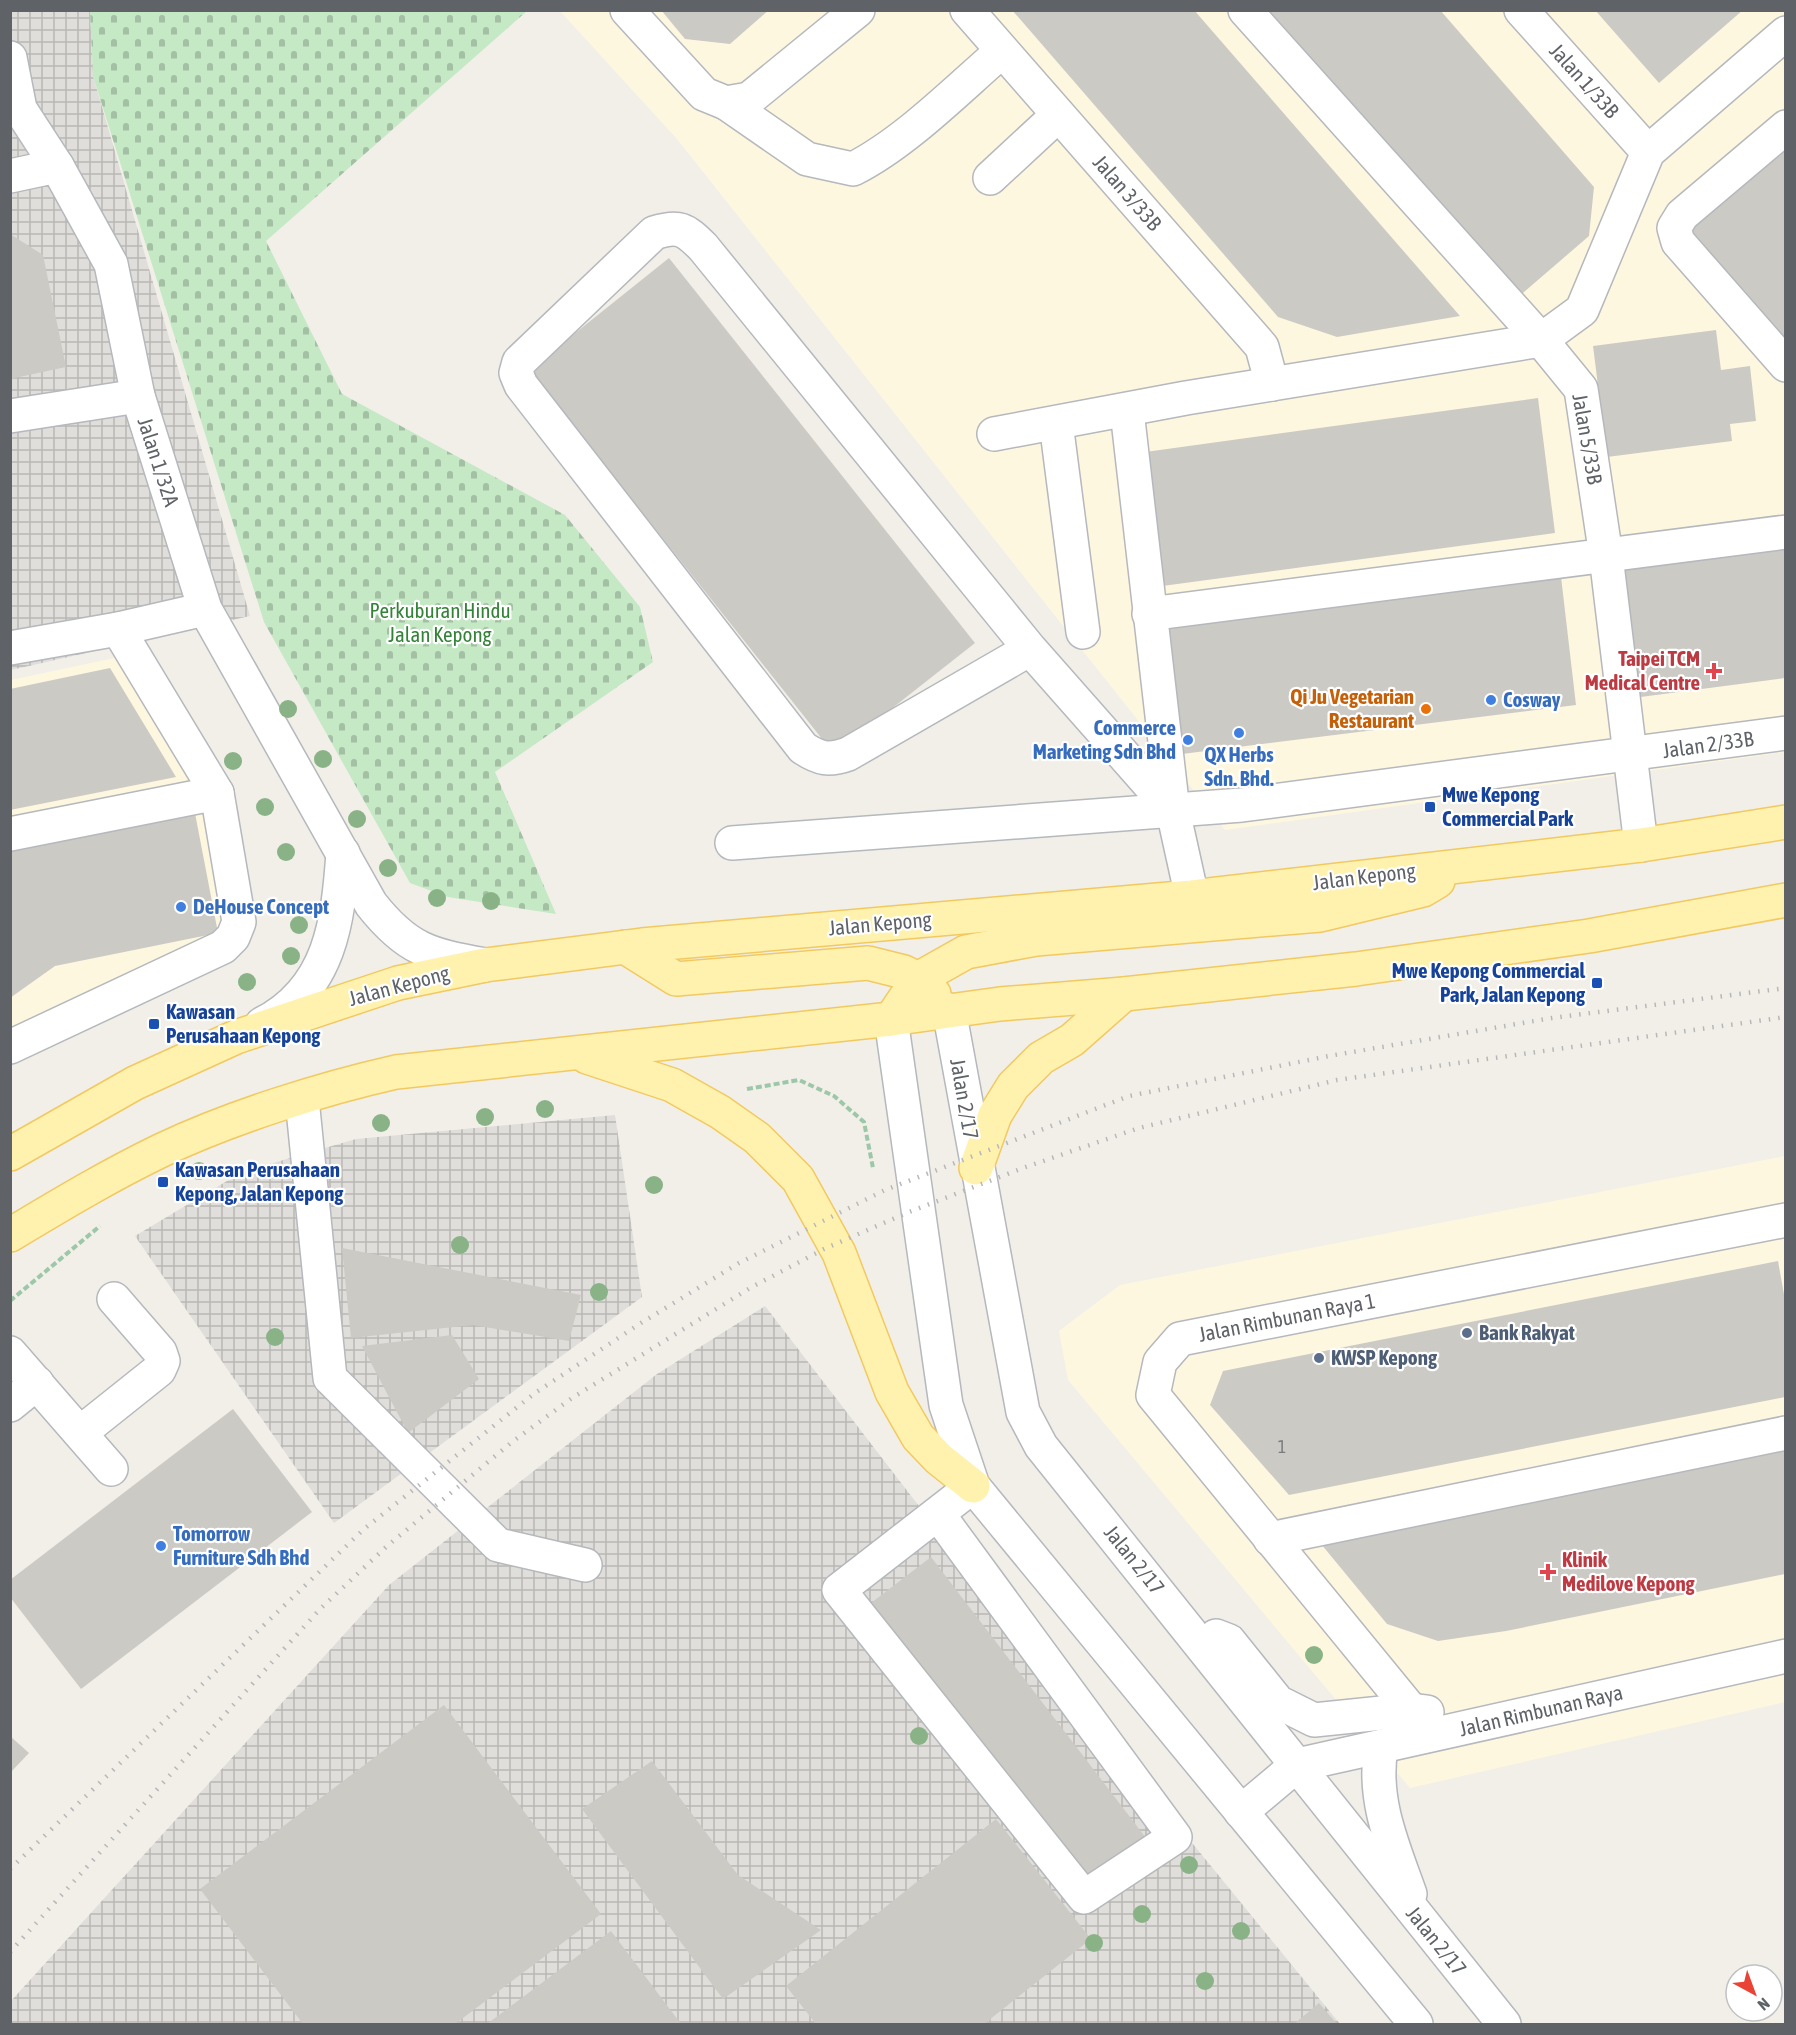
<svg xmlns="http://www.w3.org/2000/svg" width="1796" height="2035" font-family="'Asap Condensed',sans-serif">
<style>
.commercial{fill:#fef7e0}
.industrial{fill:url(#industrial-grid)}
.cemetery{fill:url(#cemetery-stones)}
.building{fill:#cccac5}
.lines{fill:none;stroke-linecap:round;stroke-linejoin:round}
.minor-casing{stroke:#b5b8bc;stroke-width:36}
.major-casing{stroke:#f2c960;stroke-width:36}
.path{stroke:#9cc7a9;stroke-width:4;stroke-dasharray:6 3;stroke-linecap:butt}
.minor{stroke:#fff;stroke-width:33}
.major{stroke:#fff2af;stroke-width:33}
.rail{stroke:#b6b7b8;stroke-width:4.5;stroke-dasharray:1.5 8;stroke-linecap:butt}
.tree{fill:#89b387}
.health-dot{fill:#e0444e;stroke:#fff;stroke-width:2}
.shop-dot{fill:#3f7fe0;stroke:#fff;stroke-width:2}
.food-dot{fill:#e8710a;stroke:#fff;stroke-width:2}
.transit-dot{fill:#1a4fb4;stroke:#fff;stroke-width:2}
.service-dot{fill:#5c6f8a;stroke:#fff;stroke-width:2}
.labels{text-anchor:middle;stroke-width:4.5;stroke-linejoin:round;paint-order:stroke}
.number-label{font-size:18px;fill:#7a7d7f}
.street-label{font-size:21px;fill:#5f6368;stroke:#fff}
.park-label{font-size:21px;fill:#348238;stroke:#fff}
.health-label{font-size:21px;font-weight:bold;fill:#be3a42;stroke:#fff;text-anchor:end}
.food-label{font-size:21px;font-weight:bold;fill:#c56008;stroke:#fff;text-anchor:end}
.shop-label{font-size:21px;font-weight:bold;fill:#366cbe;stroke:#fff;text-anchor:start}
.transit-label{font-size:21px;font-weight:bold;fill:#164399;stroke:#fff;text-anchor:start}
.service-label{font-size:21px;font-weight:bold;fill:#4e5e75;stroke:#fff;text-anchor:start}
</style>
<defs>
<pattern id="industrial-grid" width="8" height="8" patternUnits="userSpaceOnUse" patternTransform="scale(1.5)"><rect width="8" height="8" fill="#e0deda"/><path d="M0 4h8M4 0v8" fill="none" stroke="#b9b8b5"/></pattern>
<pattern id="cemetery-stones" width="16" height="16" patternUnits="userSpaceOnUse" patternTransform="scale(1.5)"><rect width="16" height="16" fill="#c5e8c5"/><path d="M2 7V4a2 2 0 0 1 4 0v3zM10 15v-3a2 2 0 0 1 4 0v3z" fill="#a3c0a4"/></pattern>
</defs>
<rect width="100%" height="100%" fill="#f1efe8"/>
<g class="commercial">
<polygon points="560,11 1785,11 1785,107 1665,212 1658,235 1785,382 1785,752 1225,830 677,139"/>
<polygon points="124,656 211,803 226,933 11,1040 11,680"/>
<polygon points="1785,1156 1785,1702 1410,1788 1068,1380 1059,1331 1120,1285"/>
</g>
<g class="industrial">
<polygon points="10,11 90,11 93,76 250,616 11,670"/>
<polygon points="615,1115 642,1297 334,1523 135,1236 242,1172 356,1139"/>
<polygon points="765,1306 952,1549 1340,2024 11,2024 10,2002 389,1585 657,1374"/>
</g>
<polygon class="cemetery" points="90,11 527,11 266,241 342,394 565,515 640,607 653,662 495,772 556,914 448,897 410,883 264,622 93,76"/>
<g class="building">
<polygon points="661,10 769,10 730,44 685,39"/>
<polygon points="1012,10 1194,10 1460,316 1337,337 1278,317"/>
<polygon points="1263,10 1440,10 1594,187 1589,236 1516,299"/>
<polygon points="1595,10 1743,10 1659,83"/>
<polygon points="1785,149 1785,359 1681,239"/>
<polygon points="10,234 43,255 66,367 10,379"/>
<polygon points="669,258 975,643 834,754 529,370"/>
<polygon points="1716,330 1721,370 1750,366 1756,421 1730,424 1732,441 1607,457 1593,346"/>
<polygon points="1538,398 1555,533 1155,587 1138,453"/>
<polygon points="1785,541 1785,678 1633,698 1616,563"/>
<polygon points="1560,568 1576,705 1174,755 1157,618"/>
<polygon points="110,668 176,777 10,810 10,689"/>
<polygon points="194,808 218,933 55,966 10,998 10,844"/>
<polygon points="342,1248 581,1295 569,1341 473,1325 351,1338"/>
<polygon points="1778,1261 1785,1300 1785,1397 1289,1495 1210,1405 1223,1371"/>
<polygon points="452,1335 479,1379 408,1433 362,1346"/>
<polygon points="233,1409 312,1512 81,1689 10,1597 10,1580"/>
<polygon points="1785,1438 1785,1574 1506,1631 1438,1641 1387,1624 1312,1533"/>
<polygon points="931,1557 1146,1838 1086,1884 871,1603"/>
<polygon points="444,1705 601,1914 455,2024 303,2024 200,1889"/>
<polygon points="10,1736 29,1753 10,1773"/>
<polygon points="652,1761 738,1875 821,1930 723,1999 582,1809"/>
<polygon points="996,1819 1091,1939 984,2024 816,2024 786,1986"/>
<polygon points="611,1931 681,2024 487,2024"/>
<polygon points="1319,2003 1337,2024 1294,2024"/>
</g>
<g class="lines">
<g class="minor-casing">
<g id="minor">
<polyline points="627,10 704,94 726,103 749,99 858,10"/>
<polyline points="967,10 1262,347 1272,384"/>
<polyline points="1245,10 1541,340"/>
<polyline points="1521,10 1648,152"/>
<path d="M10,58l10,51 37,57 54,98 27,132 67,213 166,295c36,46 59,51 114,61"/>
<path d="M726,103l81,56 46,10c52,-26 105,-80 149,-118"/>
<polyline points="1786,127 1682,215 1674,228 1678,242 1786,365"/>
<polyline points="10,176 57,166"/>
<polyline points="990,178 1058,115"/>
<polyline points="1127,411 1173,811 1192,897"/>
<polyline points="10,416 138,396"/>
<polyline points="1056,423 1083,632"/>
<polyline points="994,434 1186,398 1541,340"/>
<polyline points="1149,614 1786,532"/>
<polyline points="10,648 118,629 205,609"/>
<path d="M1030,649l-182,105c-19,7 -28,5 -45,-6l-282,-363 -5,-12 3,-11 135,-129c25,-8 31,-4 49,14l327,402 143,162"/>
<polyline points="10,834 217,793"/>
<polyline points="732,843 1242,805 1786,733"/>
<polyline points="1641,845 1606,556 1581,389 1541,340 1582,310 1648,152 1786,33"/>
<polyline points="949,1010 1023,1412 1041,1446 1504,2024"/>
<polyline points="891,1019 946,1405 973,1486 1416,2024"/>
<path d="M262,1024c69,-35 76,-103 81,-171"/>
<polyline points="10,1047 223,947 233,937 239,922 217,793 118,629"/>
<polyline points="302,1099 330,1378 498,1545 585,1565"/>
<polyline points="10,1353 111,1469"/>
<polyline points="10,1405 37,1383"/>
<polyline points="80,1433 159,1370 163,1361 160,1352 114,1299"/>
<polyline points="938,1514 1175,1837 1084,1897 839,1590 973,1486"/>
<polyline points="1270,1539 1786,1433"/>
<polyline points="1216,1636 1229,1641 1278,1702 1314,1720 1411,1710 1427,1712"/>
<polyline points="1411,1710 1153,1395 1160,1362 1180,1339 1786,1220"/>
<path d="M1381,1748c-9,52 12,98 29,146"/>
<polyline points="1241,1812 1297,1765 1786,1656"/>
</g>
</g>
<g class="major-casing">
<g id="major">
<polyline points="625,947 676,979 868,963 904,972 918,979 934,994"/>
<polyline points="891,1019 918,979 966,952 1036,939 1320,915 1423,890 1438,881"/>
<polyline points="587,1057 672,1085 720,1112 757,1138 798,1179 839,1253 892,1392 918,1437 939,1459 973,1486"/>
<polyline points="10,1154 135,1083 236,1037 398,983 485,965 642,945 1192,897 1641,845 1786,822"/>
<polyline points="976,1168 995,1115 1013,1086 1041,1058 1072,1040 1124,994"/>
<path d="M10,1235c50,-30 100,-60 152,-85 70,-33 159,-61 234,-78l495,-53 109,-15 124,-10 232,-25 233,-33 197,-36"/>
</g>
</g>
<g class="path">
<polyline points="747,1089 799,1080 834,1096 864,1122 873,1168"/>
<polyline points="10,1301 100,1226"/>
</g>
<use href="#minor" class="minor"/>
<use href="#major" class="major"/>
<g class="rail">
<polyline points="10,1869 364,1529 535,1393 641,1323 739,1263 885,1190 1129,1096 1329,1056 1552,1018 1786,988"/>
<polyline points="10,1952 321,1608 386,1547 512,1442 572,1398 750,1288 824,1249 909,1212 1023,1168 1139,1128 1337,1080 1786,1017"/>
</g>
</g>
<g class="tree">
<circle cx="288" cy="709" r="9"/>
<circle cx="323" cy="759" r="9"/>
<circle cx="233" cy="761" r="9"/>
<circle cx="265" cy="807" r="9"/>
<circle cx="357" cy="819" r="9"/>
<circle cx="286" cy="852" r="9"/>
<circle cx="388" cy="868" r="9"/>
<circle cx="437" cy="898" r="9"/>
<circle cx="491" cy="901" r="9"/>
<circle cx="299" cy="925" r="9"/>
<circle cx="291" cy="956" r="9"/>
<circle cx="247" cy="982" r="9"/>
<circle cx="545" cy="1109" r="9"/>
<circle cx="485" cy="1117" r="9"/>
<circle cx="381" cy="1123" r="9"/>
<circle cx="199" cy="1171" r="9"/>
<circle cx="654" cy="1185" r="9"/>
<circle cx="460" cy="1245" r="9"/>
<circle cx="599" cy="1292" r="9"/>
<circle cx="275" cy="1337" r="9"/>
<circle cx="1314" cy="1655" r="9"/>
<circle cx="919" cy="1736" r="9"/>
<circle cx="1189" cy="1865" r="9"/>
<circle cx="1142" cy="1914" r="9"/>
<circle cx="1241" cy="1931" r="9"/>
<circle cx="1094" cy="1943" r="9"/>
<circle cx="1205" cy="1981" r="9"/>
</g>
<g class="health-dot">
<path d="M1711 662h6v6h6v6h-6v6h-6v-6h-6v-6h6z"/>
<path d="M1545 1563h6v6h6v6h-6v6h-6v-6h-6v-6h6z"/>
</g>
<g class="shop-dot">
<circle cx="1491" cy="700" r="6"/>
<circle cx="1239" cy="733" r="6"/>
<circle cx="1188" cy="740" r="6"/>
<circle cx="181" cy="907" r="6"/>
<circle cx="161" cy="1546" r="6"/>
</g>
<circle class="food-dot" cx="1426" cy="709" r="6"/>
<g class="transit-dot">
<rect x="1424" y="801" width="12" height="12" rx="3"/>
<rect x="1591" y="977" width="12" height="12" rx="3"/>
<rect x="148" y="1018" width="12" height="12" rx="3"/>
<rect x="157" y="1176" width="12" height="12" rx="3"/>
</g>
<g class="service-dot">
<circle cx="1467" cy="1333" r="6"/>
<circle cx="1319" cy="1358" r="6"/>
</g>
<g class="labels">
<g class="number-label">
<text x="1282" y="1453">1</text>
</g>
<g class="street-label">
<text transform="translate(1584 81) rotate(48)" y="7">Jalan 1/33B</text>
<text transform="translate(1127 193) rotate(49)" y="7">Jalan 3/33B</text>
<text transform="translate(1587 439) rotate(80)" y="7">Jalan 5/33B</text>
<text transform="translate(158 462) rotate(72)" y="7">Jalan 1/32A</text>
<text transform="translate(1708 745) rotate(-8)" y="7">Jalan 2/33B</text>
<text transform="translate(1364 877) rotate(-7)" y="7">Jalan Kepong</text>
<text transform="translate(880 924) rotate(-5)" y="7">Jalan Kepong</text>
<text transform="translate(399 986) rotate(-15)" y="7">Jalan Kepong</text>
<text transform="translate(964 1099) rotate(80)" y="7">Jalan 2/17</text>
<text transform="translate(1287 1318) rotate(-11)" y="7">Jalan Rimbunan Raya 1</text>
<text transform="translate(1134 1560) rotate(51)" y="7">Jalan 2/17</text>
<text transform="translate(1541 1711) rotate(-13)" y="7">Jalan Rimbunan Raya</text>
<text transform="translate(1436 1941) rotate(51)" y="7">Jalan 2/17</text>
</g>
<g class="park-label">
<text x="440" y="618">Perkuburan Hindu<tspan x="440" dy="24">Jalan Kepong</tspan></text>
</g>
<g class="health-label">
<text x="1700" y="666">Taipei TCM<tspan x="1700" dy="24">Medical Centre</tspan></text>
<text x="1562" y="1567" text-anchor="start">Klinik<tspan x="1562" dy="24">Medilove Kepong</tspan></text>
</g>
<g class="food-label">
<text x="1414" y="704">Qi Ju Vegetarian<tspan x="1414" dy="24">Restaurant</tspan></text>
</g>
<g class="shop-label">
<text x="1503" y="707">Cosway</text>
<text x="1176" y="735" text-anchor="end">Commerce<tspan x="1176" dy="24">Marketing Sdn Bhd</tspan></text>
<text x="1239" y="762" text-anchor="middle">QX Herbs<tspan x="1239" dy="24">Sdn. Bhd.</tspan></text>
<text x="193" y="914">DeHouse Concept</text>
<text x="173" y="1541">Tomorrow<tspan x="173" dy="24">Furniture Sdh Bhd</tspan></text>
</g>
<g class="transit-label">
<text x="1442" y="802">Mwe Kepong<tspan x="1442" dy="24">Commercial Park</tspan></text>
<text x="1585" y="978" text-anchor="end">Mwe Kepong Commercial<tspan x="1585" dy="24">Park, Jalan Kepong</tspan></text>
<text x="166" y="1019">Kawasan<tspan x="166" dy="24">Perusahaan Kepong</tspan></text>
<text x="175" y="1177">Kawasan Perusahaan<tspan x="175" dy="24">Kepong, Jalan Kepong</tspan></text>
</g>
<g class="service-label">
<text x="1479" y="1340">Bank Rakyat</text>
<text x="1331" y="1365">KWSP Kepong</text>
</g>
</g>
<rect width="1796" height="2035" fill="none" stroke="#5f6368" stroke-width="24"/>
<g transform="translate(1754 1993) rotate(139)"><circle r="28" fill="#ffffff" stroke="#bfc1c3" stroke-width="1.5"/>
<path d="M0-4.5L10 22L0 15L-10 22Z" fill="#ea4335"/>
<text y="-9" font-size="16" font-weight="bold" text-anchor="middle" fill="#5f6368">N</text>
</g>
</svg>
